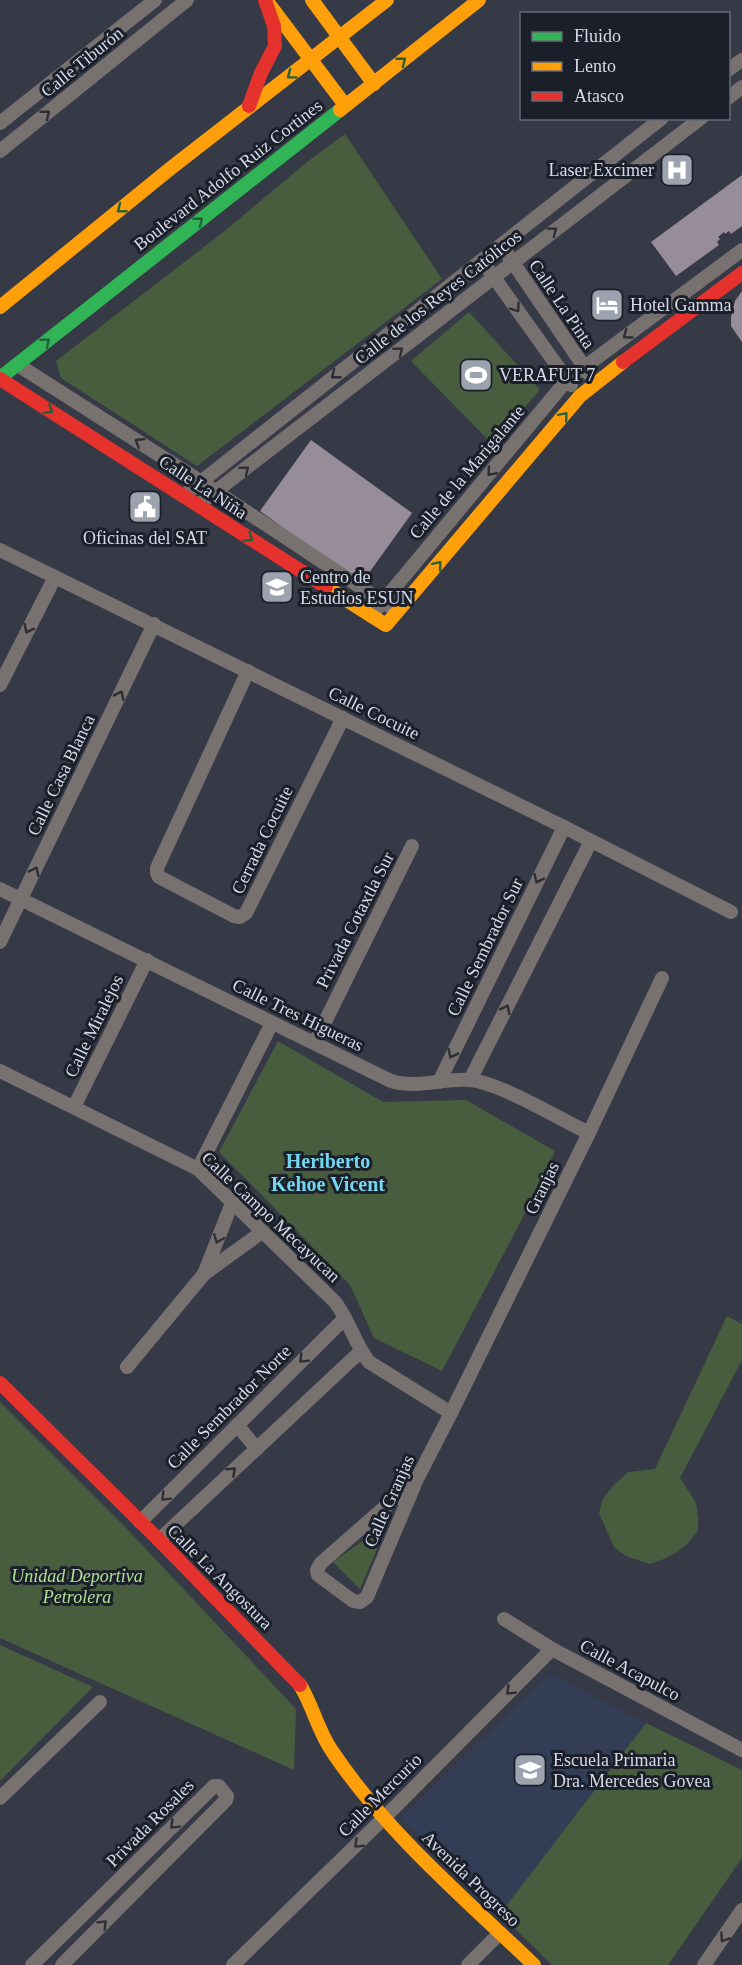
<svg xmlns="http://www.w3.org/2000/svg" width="742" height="1965" font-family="Georgia,serif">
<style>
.built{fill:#333d56}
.green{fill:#475d3d}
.building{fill:#978c99}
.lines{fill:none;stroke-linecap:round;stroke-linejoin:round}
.street{stroke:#777170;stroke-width:14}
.fast{stroke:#30b455;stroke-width:14}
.slow{stroke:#ff9f0a;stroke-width:14}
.jam{stroke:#e5322d;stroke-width:14}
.oneway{stroke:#24623d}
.oneway2{stroke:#2d2f37}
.labels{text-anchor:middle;stroke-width:6;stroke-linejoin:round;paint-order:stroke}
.street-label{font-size:18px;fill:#d5dae8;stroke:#1b1f29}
.poi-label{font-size:18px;fill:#d5dae8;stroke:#1b1f29;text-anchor:start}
.park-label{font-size:18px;font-style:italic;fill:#afe193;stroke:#1b1f29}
.neighbourhood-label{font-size:20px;font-weight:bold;fill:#72d7ef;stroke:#1b1f29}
</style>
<rect width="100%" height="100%" fill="#363a46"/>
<polygon class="built" points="550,1674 646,1723 500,1914 401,1818"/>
<g class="green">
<polygon points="345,134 442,279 197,466 61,378 56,361 226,230 307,162"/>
<polygon points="469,312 540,390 492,444 411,361"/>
<polygon points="278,1041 383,1102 466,1100 555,1151 522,1219 442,1371 374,1338 350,1285 219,1152"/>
<polygon points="727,1316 742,1324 742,1360 680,1478 696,1503 698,1517 698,1530 689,1542 677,1552 664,1559 650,1564 626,1556 614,1547 599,1513 603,1499 613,1486 628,1472 655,1469"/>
<polygon points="0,1402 129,1531 296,1709 294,1770 0,1638"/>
<polygon points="388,1523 360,1589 333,1562"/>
<polygon points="0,1645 93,1687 0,1781"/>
<polygon points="646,1723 742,1770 742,1858 668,1965 552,1965 500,1914"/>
</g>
<g class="building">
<polygon points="742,175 742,226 731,234 729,231 725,234 724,232 718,237 720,239 717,242 719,245 676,276 651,242"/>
<polygon points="742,291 742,342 731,326 731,317 735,301"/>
<polygon points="311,440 412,513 361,584 260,511"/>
</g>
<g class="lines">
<g class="street">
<polyline points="728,70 742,60"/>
<polyline points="728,98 742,87"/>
<polyline points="0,123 155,0"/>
<polyline points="0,151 187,0"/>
<polyline points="501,245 589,374"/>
<polyline points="488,269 571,385"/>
<polyline points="18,365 200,481 389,606"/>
<polyline points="183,496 662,118"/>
<polyline points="198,505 701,118"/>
<polyline points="0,550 564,827 731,912"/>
<polyline points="371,616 567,380 742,250"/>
<polyline points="248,671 157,868 157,873 159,877 234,916 240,917 246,913 343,718"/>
<polyline points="0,685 55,577"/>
<path d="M0,889l391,192c26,8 53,-3 79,-1 31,3 89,39 119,53"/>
<polyline points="0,942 154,624"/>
<polyline points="315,1042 412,846"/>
<path d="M0,1071l198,98 137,133c14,18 20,42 34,60l82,51"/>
<polyline points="470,1080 591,841"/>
<polyline points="439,1082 564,827"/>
<polyline points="74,1107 147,960"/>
<polyline points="198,1169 272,1023"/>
<polyline points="204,1274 232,1203"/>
<polyline points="127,1367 204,1274 262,1232"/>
<polyline points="237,1425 257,1449"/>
<polyline points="417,1479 321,1563 317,1570 318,1575 353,1601 360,1602 367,1597 417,1479 451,1413 589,1133 662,978"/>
<polyline points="140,1522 345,1318"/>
<polyline points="159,1540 361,1351"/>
<polyline points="504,1619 552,1649 742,1750"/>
<polyline points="0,1798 100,1702"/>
<polyline points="32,1965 214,1786 219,1786 227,1796 226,1800 62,1965"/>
<polyline points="233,1965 384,1818 552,1649"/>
<polyline points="468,1965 500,1933"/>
<polyline points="704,1965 742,1910"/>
</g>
<polyline class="fast" points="0,378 340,110"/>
<g class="slow">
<polyline points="312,0 374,84"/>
<polyline points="269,4 345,105"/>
<polyline points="340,110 479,0"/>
<polyline points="0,307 171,168 387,0"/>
<polyline points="326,587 386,625 580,396 623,362"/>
<path d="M300,1685c13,21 18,46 32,66 54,81 132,147 202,214"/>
</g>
<g class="jam">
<polyline points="249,106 261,73 275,46 274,26 265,0"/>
<polyline points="623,362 742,273"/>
<polyline points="0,379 326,587"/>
<polyline points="0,1383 159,1540 300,1685"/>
</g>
</g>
<defs><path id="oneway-chevron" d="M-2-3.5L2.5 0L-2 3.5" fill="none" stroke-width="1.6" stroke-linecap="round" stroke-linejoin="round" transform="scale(1.5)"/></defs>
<g class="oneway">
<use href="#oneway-chevron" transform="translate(402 61) rotate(-38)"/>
<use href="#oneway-chevron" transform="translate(291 75) rotate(143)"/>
<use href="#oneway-chevron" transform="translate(121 209) rotate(141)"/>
<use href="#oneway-chevron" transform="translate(199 221) rotate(-38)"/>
<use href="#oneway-chevron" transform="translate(46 342) rotate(-38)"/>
<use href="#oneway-chevron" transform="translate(49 410) rotate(32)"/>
<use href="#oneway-chevron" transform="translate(564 416) rotate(-50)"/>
<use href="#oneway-chevron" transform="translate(249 538) rotate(33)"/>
<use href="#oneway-chevron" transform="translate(438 565) rotate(-50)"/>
</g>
<g class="oneway2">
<use href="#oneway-chevron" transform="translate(46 114) rotate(-39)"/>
<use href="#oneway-chevron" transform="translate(553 231) rotate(-37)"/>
<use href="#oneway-chevron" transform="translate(516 308) rotate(55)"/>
<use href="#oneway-chevron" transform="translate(627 335) rotate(144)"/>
<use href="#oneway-chevron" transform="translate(399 351) rotate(-38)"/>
<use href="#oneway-chevron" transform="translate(335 375) rotate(142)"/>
<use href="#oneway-chevron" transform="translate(139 442) rotate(-148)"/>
<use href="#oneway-chevron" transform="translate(245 470) rotate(-38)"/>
<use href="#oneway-chevron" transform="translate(491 472) rotate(130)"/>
<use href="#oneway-chevron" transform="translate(28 629) rotate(117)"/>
<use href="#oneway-chevron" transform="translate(120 695) rotate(-64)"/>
<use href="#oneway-chevron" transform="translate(35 871) rotate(-64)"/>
<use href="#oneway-chevron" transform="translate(538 879) rotate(116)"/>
<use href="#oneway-chevron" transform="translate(506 1009) rotate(-63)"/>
<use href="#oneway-chevron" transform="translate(452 1054) rotate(116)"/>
<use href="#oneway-chevron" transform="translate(218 1239) rotate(112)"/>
<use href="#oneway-chevron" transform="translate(303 1359) rotate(135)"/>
<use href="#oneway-chevron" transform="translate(232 1471) rotate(-43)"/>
<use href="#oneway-chevron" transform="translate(165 1497) rotate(135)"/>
<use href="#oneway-chevron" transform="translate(510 1691) rotate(135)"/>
<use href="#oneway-chevron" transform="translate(174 1825) rotate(135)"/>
<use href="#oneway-chevron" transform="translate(358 1844) rotate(136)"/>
<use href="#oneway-chevron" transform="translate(103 1924) rotate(-45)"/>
<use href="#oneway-chevron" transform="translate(724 1938) rotate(124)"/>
</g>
<defs>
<g id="hospital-square" transform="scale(1.725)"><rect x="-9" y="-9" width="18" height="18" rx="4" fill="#9da2af" stroke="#1b1f29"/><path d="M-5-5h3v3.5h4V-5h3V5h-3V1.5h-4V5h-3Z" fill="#fff"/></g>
<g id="hotel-square" transform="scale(1.725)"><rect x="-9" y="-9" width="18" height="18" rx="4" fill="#9da2af" stroke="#1b1f29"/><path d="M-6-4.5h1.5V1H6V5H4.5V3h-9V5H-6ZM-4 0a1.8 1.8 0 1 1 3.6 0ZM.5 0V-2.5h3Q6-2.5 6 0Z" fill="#fff"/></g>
<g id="stadium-square" transform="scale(1.725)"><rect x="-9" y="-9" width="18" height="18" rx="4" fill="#9da2af" stroke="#1b1f29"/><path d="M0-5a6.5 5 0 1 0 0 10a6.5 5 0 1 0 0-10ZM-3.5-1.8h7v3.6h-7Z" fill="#fff"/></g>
<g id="civic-square" transform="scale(1.725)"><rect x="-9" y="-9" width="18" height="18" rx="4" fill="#9da2af" stroke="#1b1f29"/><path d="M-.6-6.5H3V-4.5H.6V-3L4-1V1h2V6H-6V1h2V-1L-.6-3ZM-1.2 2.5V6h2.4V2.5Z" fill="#fff"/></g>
<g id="school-square" transform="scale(1.725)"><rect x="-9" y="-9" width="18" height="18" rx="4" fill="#9da2af" stroke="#1b1f29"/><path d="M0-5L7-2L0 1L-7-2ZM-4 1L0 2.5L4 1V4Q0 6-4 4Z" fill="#fff"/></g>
</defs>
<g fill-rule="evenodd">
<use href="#hospital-square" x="677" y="170"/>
<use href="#hotel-square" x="607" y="305"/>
<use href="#stadium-square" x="476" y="375"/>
<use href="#civic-square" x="145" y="507"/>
<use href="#school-square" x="277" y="587"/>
<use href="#school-square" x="530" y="1770"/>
</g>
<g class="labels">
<g class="street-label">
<text transform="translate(82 62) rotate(-39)" y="6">Calle Tiburón</text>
<text transform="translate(228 175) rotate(-38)" y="6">Boulevard Adolfo Ruiz Cortines</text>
<text transform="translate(438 297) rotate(-38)" y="6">Calle de los Reyes Católicos</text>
<text transform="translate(562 304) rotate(56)" y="6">Calle La Pinta</text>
<text transform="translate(467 472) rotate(-50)" y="6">Calle de la Marigalante</text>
<text transform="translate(203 487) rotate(33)" y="6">Calle La Niña</text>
<text transform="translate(374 713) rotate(26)" y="6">Calle Cocuite</text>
<text transform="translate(61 775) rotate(-64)" y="6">Calle Casa Blanca</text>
<text transform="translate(262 840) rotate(-64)" y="6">Cerrada Cocuite</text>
<text transform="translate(355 920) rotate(-63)" y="6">Privada Cotaxtla Sur</text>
<text transform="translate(485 947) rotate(-64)" y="6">Calle Sembrador Sur</text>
<text transform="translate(298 1015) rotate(26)" y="6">Calle Tres Higueras</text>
<text transform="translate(94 1026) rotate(-64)" y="6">Calle Miralejos</text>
<text transform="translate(542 1188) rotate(-64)" y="6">Granjas</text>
<text transform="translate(271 1217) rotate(43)" y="6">Calle Campo Mecayucan</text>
<text transform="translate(229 1407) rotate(-45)" y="6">Calle Sembrador Norte</text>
<text transform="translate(389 1501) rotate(-66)" y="6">Calle Granjas</text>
<text transform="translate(220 1577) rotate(45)" y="6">Calle La Angostura</text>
<text transform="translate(630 1670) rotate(28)" y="6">Calle Acapulco</text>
<text transform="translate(380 1795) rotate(-45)" y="6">Calle Mercurio</text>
<text transform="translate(150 1823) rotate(-45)" y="6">Privada Rosales</text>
<text transform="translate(471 1879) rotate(44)" y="6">Avenida Progreso</text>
</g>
<g class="poi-label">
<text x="654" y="176" text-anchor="end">Laser Excimer</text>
<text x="630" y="311">Hotel Gamma</text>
<text x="499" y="381">VERAFUT 7</text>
<text x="145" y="544" text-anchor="middle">Oficinas del SAT</text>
<text x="300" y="583">Centro de<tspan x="300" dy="21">Estudios ESUN</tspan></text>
<text x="553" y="1766">Escuela Primaria<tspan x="553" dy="21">Dra. Mercedes Govea</tspan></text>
</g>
<g class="park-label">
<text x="77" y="1582">Unidad Deportiva<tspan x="77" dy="21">Petrolera</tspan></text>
</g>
<g class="neighbourhood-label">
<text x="328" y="1168">Heriberto<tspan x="328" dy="23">Kehoe Vicent</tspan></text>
</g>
</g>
<rect x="520" y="12" width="210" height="108" fill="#1b1f29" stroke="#656a75" stroke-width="1.5"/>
<rect x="532" y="32" width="30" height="9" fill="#30b455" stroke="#656a75" stroke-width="1.5"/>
<text x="574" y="42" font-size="18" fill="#d5dae8">Fluido</text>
<rect x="532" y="62" width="30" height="9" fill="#ff9f0a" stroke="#656a75" stroke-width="1.5"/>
<text x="574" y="72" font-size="18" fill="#d5dae8">Lento</text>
<rect x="532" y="92" width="30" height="9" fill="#e5322d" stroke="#656a75" stroke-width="1.5"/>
<text x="574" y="102" font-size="18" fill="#d5dae8">Atasco</text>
</svg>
